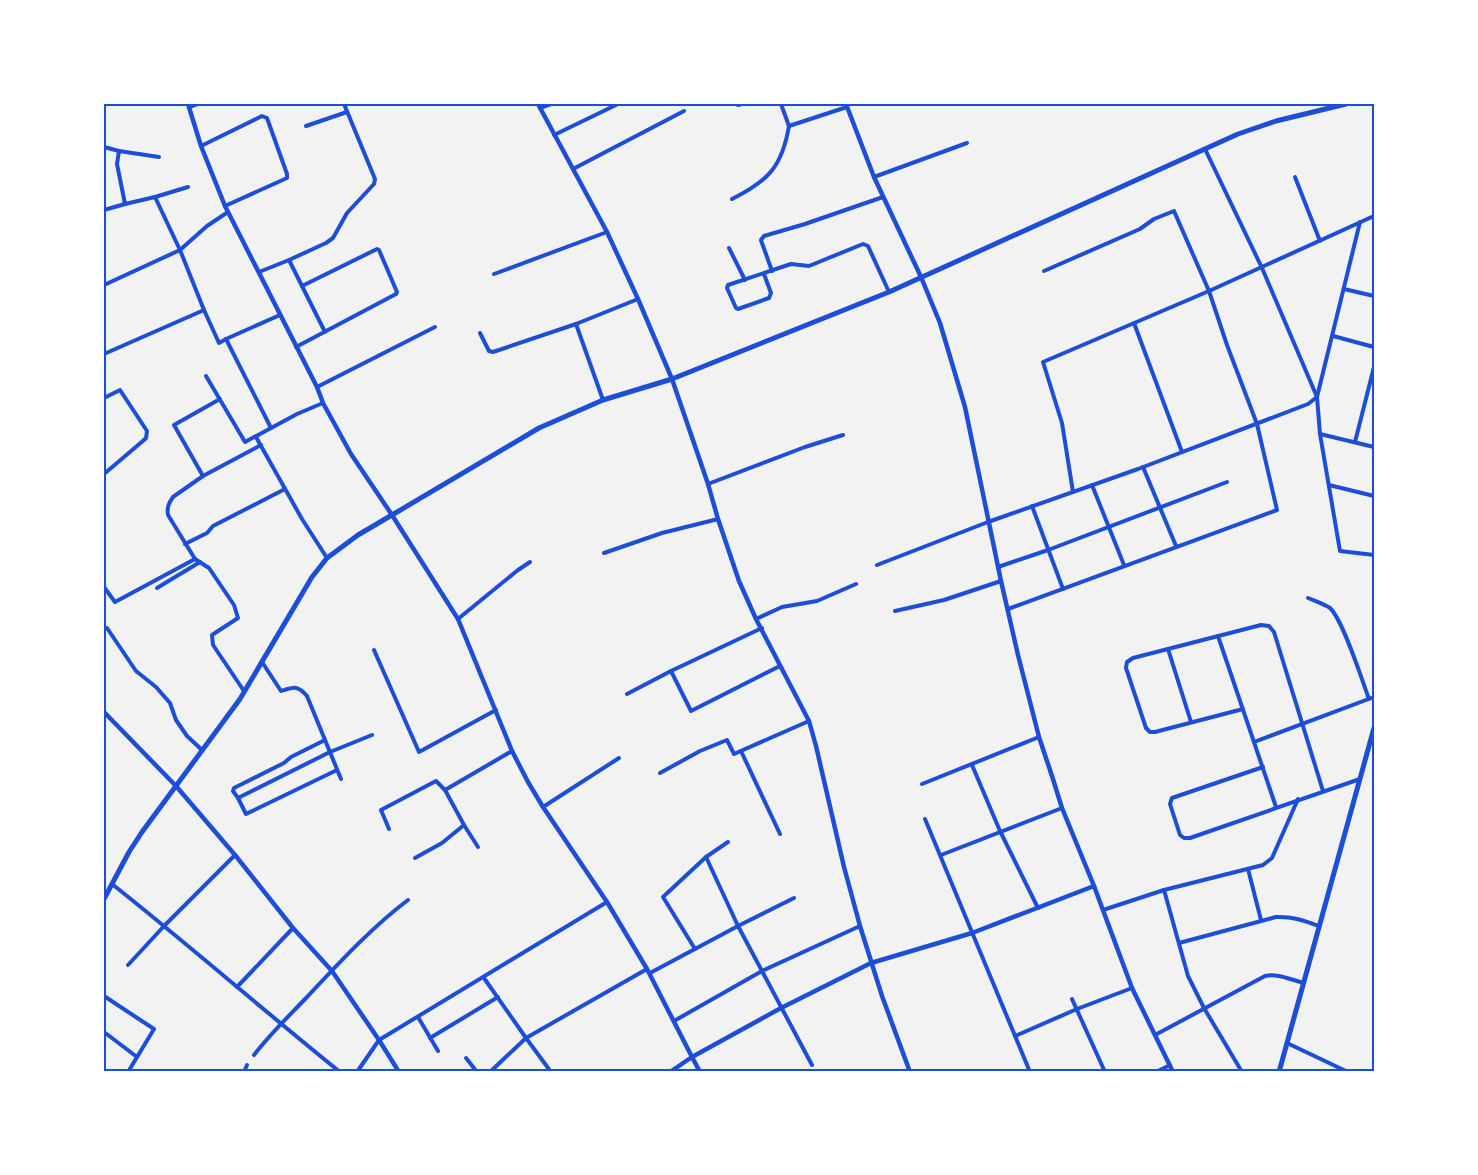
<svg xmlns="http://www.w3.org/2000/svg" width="1478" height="1175" font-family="Helvetica,sans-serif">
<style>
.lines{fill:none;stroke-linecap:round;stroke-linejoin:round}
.minor{stroke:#1d4ed8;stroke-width:4}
.tertiary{stroke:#1d4ed8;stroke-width:4.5}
.secondary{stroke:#1d4ed8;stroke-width:5}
.neatline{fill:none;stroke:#1d4ed8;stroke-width:2}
</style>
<rect width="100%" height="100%" fill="#f2f2f2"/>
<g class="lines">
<g class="minor">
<polyline points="736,104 738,105 742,104"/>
<polyline points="781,104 789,126 847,107"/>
<polyline points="190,107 198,104"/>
<polyline points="540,108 551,104"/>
<polyline points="306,126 347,112"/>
<polyline points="554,135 618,104"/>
<polyline points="201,146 262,116 267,118 287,174 287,178 225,206"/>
<polyline points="104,147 119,151"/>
<polyline points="1205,149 1262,268 1317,397 1320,434 1340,551 1374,555"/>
<polyline points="573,169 684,111"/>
<polyline points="874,177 967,143"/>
<polyline points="1295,177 1320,241"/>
<polyline points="155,197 125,204 117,164 119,151 159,157"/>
<path d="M732,199c36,-18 50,-32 57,-73"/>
<polyline points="104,210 125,204"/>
<polyline points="729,248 745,280"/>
<polyline points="289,260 325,332"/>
<polyline points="772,271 762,243 761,240 764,236 805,224 883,197"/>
<polyline points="259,272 289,260 326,243 333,238 347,213 374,184 375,179 344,104"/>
<polyline points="494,274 607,232"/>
<polyline points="764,274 771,293 769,298 738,309 736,308 727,288 728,285 791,264 809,266 863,244 868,246 889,292"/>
<polyline points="104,285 180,250 155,197 188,187"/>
<polyline points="1344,289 1374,296"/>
<polyline points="1134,323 1182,452"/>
<polyline points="576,324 603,400"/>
<polyline points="480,333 489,351 493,352 576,324 638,299"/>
<polyline points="1333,336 1374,347"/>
<polyline points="226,339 219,343 204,310 180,250 207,226 228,212"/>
<polyline points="296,347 396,294 397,292 379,250 377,249 302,286"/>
<polyline points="104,354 204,310"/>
<polyline points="206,376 245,442 297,414 323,403"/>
<polyline points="317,387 435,327"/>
<polyline points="104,398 120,390 147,431 146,438 144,440 104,474"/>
<polyline points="271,428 226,339 280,315"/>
<polyline points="1320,434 1374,447"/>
<polyline points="256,437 302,519 327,558"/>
<polyline points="1355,442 1374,367"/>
<polyline points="1143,467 1176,546"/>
<polyline points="203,476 174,425 220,399"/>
<polyline points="708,484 805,447 843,435"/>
<polyline points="1092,485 1124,565"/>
<polyline points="1329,485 1374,496"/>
<polyline points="1073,492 1062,423 1043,362 1209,291 1374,216"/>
<polyline points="1032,506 1063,589"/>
<polyline points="185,544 207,533 213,526 285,489"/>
<polyline points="604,553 662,533 718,519"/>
<polyline points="877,565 988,522 1138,469 1308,404 1317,397 1360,222"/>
<polyline points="998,567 1048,550 1227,482"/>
<polyline points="104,587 115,602 195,559"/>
<polyline points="157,588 200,562"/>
<path d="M1308,598c7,3 16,6 22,10 13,12 32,72 39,91"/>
<polyline points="1008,609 1277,510 1257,424 1227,345 1209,291 1174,211 1154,219 1140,229 1044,271"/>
<polyline points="895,611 944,600 1001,581"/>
<polyline points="458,619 518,570 530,562"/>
<polyline points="756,619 782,607 817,601 856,584"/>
<polyline points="107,628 136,671 156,687 170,703 176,720 187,736 202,750"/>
<polyline points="1218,636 1276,807"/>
<polyline points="1168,649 1191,722"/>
<polyline points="374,650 419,752 496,710"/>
<path d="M262,662l19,29c13,-4 17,-6 26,5l34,83"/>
<polyline points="671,671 691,711 780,666"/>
<path d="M244,691l-31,-46 -1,-10 26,-17 -4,-13 -25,-37 -14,-9 -27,-44c-1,-7 0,-11 5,-18l30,-21 58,-31"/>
<polyline points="627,694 671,671 762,628"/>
<polyline points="1243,709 1155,732 1150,732 1146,728 1126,668 1127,662 1133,658 1261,625 1269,626 1274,632 1323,791"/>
<polyline points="1254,742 1374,697"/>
<polyline points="741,751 780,834"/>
<polyline points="972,765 1000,831 1038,908"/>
<polyline points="1263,767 1172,798 1170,804 1180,835 1184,838 1190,838 1360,779"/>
<polyline points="337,770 246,814 238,798 330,752 372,735"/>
<polyline points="660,773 700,751 727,740 734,754 809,721"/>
<polyline points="922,784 1039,737"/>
<polyline points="445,790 512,751"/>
<polyline points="238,798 233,791 234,788 284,763 291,757 325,740"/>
<polyline points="543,807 619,758"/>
<polyline points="925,819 1030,1072"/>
<polyline points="389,829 381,810 436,781 445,790 464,825 478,847"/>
<polyline points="941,855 1062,808"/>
<polyline points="706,857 738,926 812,1065"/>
<polyline points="415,858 442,843 464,825"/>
<polyline points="1248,869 1261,920"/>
<path d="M112,884c77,61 151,126 228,188"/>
<polyline points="1164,890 1263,865 1272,858 1298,799"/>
<polyline points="1103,910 1164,890 1188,976 1204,1008 1242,1072"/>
<path d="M1179,943l97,-26c16,-1 29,4 43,9"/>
<polyline points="695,949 663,897 706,857 728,842"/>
<polyline points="128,965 165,925 235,855"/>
<polyline points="650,973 738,926 794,898"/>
<polyline points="484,978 526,1038 551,1072"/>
<polyline points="237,987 293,928"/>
<polyline points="104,996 154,1029 128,1072"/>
<polyline points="1072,999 1105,1072"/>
<polyline points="418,1017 438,1051"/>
<polyline points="674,1021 762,971 860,926"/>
<polyline points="104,1032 137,1057"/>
<path d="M1155,1035l110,-59c13,-3 26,4 39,7"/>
<polyline points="1015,1036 1077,1009 1132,988"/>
<polyline points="430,1038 498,997"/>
<polyline points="1287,1043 1348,1072"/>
<path d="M254,1055c16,-21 35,-39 53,-58 31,-33 65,-70 101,-97"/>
<polyline points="466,1058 477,1072"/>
<polyline points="244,1072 247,1065"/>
<polyline points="357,1072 379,1040 607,902"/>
<polyline points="490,1072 526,1038 647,969"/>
<polyline points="1156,1072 1170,1065"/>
</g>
<g class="tertiary">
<polyline points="188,104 201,146 225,206 317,387 323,403 351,454 392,515 458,619 512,751 528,782 543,807 607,902 647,969 692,1057 700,1072"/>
<polyline points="538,104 607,232 638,299 672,379 708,484 718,519 739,581 756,619 809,721 816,746 844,867 860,926 882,996 910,1072"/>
<polyline points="846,104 874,177 921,277 940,323 965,407 1001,581 1018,655 1039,737 1052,776 1062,808 1094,886 1132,988 1173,1072"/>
<polyline points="104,712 176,786 235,855 293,928 332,971 379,1040 399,1072"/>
<polyline points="670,1072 692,1057 781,1008 871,963 972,933 1094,886"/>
</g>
<g class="secondary">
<polyline points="104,899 129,852 142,832 240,699 312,577 327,558 358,535 392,515 539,428 603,400 672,379 889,292 1238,134 1276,121 1346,104"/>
<polyline points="1279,1072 1374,728"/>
</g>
</g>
<rect width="1478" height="1175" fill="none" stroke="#ffffff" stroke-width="210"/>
<rect x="105" y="105" width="1268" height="965" class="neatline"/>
</svg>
